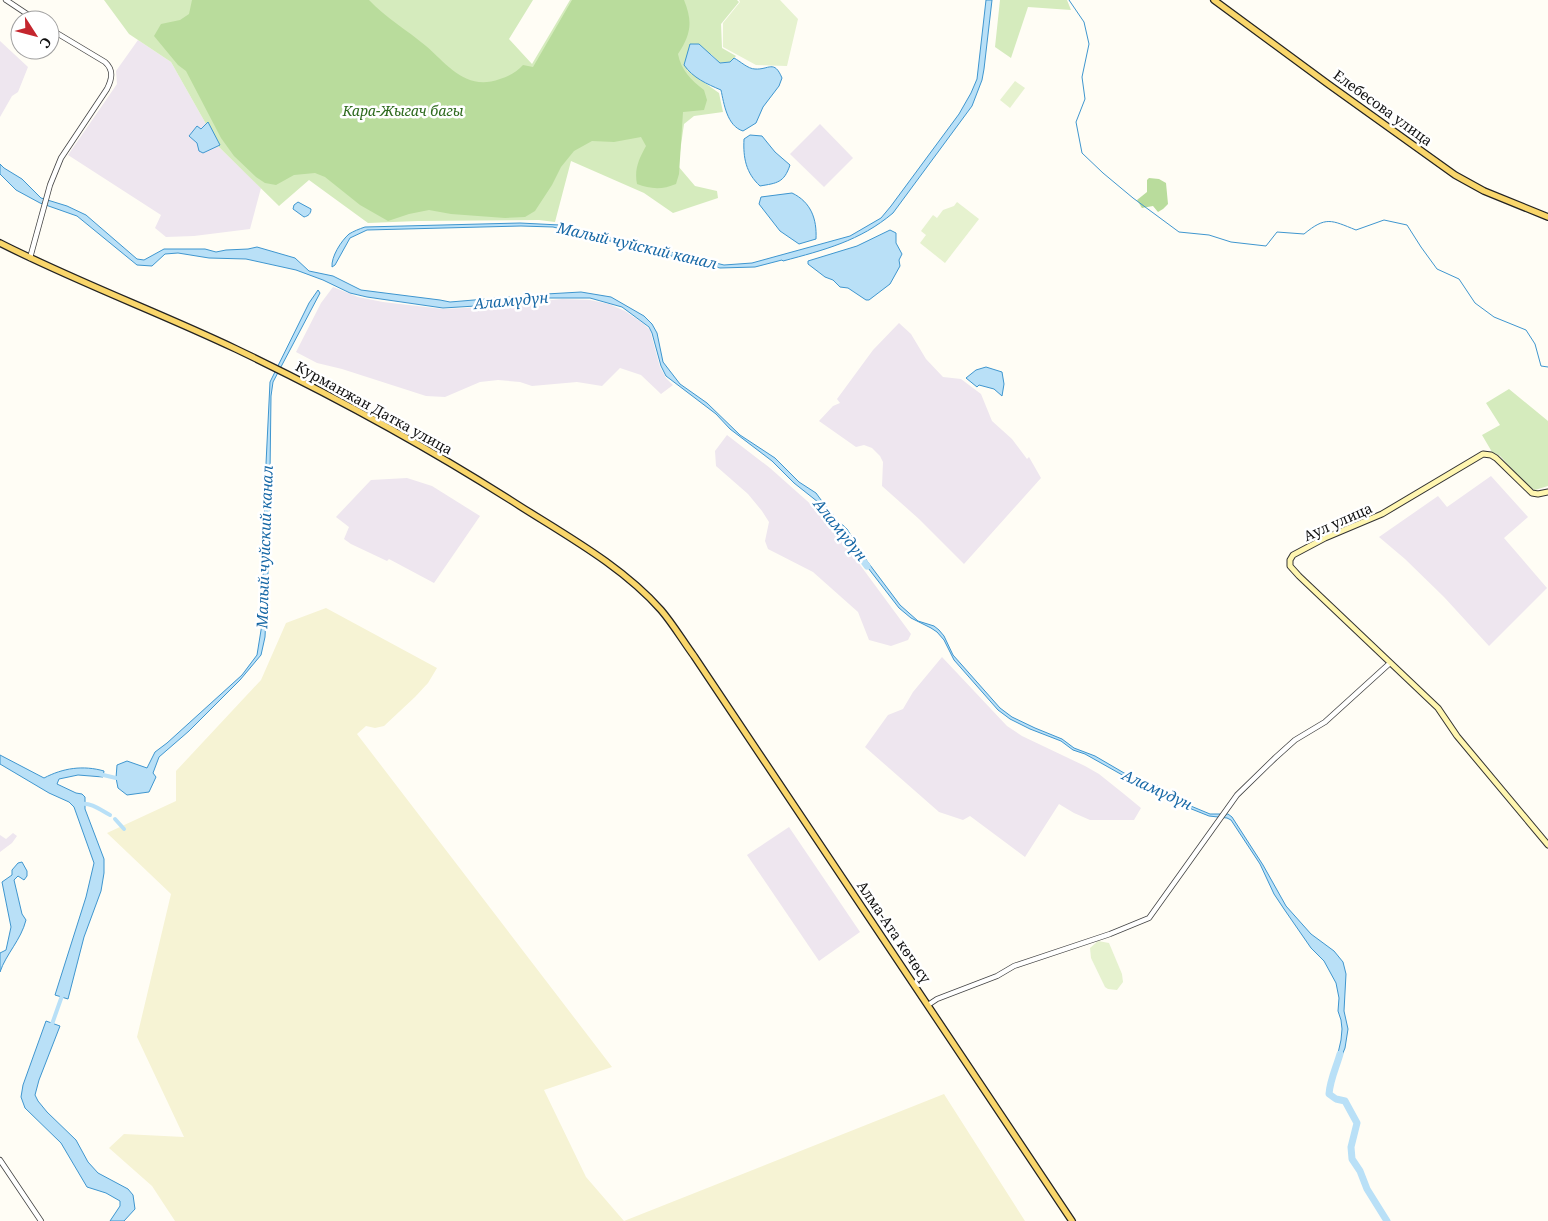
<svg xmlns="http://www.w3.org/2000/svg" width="1548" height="1221" font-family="'Noto Serif',serif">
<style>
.industrial{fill:#eee6ef}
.farmland{fill:#f6f3d4}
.green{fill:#d5ebbd}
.forest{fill:#b9dc9c}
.pitch{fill:#e6f2cf}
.water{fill:#b9e0f7;stroke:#3f96cf}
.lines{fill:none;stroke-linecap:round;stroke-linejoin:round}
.stream{stroke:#3f96cf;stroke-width:1}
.canal{stroke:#b9e0f7;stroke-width:4}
.river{stroke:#b9e0f7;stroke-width:7}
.tertiary-casing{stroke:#444;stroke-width:6}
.secondary-casing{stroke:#333;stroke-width:7}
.primary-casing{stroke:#222;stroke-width:8}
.tertiary{stroke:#fff;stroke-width:4.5}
.secondary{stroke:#fff6b0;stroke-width:5}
.primary{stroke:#f9d66b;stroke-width:5.5}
.labels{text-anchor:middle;stroke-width:5;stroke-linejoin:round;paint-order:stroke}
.street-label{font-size:14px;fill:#111;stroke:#fff}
.park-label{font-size:14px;font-style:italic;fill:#2f6b1f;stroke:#fff}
.water-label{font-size:15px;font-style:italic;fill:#1768a6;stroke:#fff}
</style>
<rect width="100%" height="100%" fill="#fffdf5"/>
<g class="industrial">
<polygon points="138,40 171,62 219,147 261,188 250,229 194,236 166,237 155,228 161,215 68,155 117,84 116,71"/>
<polygon points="0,41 28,67 18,92 12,96 0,117"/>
<polygon points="820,124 853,158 824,187 790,154"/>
<polygon points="333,287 358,297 383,302 443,309 487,307 562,299 590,300 609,304 625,311 644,324 650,330 660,367 666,378 673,385 661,394 641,375 620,368 602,386 577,382 532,386 520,382 498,380 480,382 445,397 426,396 342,369 317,363 296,352 321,303"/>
<polygon points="899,323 911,334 926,359 943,377 961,379 981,394 992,421 1012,439 1027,459 1029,457 1041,478 964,564 919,519 882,486 883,462 880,456 872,448 864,445 856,447 819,421 833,406 840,403 837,399 873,350"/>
<polygon points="727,435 770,468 824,516 911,634 908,640 891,646 869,640 858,612 813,572 768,549 765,541 769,522 762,511 748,494 716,466 715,451"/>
<polygon points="1491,476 1528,517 1504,538 1547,588 1489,646 1444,597 1405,559 1379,537 1438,496 1447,507"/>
<polygon points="407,478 432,486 480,516 434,583 389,559 387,561 351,544 344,539 349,527 336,517 371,480"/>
<polygon points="942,657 1007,726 1022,736 1085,766 1099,774 1124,794 1141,808 1134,820 1090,820 1074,813 1059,804 1025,857 970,816 963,820 939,812 865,747 888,715 903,709 913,692"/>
<polygon points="789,827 860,932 819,961 747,855"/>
<polygon points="13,833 17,836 12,843 0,852 0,835 6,839"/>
</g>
<polygon class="farmland" points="326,608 437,668 428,683 415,697 384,726 375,728 366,726 357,734 612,1067 544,1090 586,1177 624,1221 944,1094 1025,1221 175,1221 152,1186 109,1148 124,1134 184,1137 137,1037 171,894 107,833 176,801 176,771 261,680 286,623"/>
<g class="green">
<polygon points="104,0 533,0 509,39 532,64 570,0 737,0 739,2 721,24 722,48 736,56 730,62 720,63 711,54 687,70 719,93 723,112 694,116 684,124 678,166 695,186 717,191 718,198 673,213 644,193 571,161 555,222 539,220 418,221 368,223 309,180 279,206 219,147 171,62 129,34"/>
<polygon points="1000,0 1067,0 1071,10 1028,7 1011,58 995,47"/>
<polygon points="1509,389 1548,421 1548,486 1535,490 1529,487 1500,456 1492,452 1482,435 1500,425 1486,403"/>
</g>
<g class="forest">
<path d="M192,0h177c17,18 38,30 57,46 23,20 40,45 74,33 9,-3 17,-7 23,-14l10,2 39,-67h112c9,22 7,34 -6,54 3,16 13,26 26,36l3,10 -3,10 -21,2 -4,62 -3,10c-14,6 -26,5 -39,0 -3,-15 2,-25 9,-38l-5,-9 -27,5 -22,-1 -18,10 -13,16 -9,18 -17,26 -10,6 -20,1 -54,-4 -22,-4 -20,4 -21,7 -28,-16 -35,-28 -10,-4 -21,2 -18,10 -11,-2 -9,-6 -22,-21 -13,-18 -35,-67 -8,-6 -24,-29 7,-12 19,-4 9,-6z"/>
<polygon points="1149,178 1159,179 1166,183 1168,204 1163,209 1158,212 1153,206 1142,208 1137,200 1147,192 1147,180"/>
</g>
<g class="pitch">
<polygon points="739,0 780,0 798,19 787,66 756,65 723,47 723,23 740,2"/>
<polygon points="1015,81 1025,88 1010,108 1000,100"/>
<polygon points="957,202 979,219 945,263 920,243 926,235 921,231 933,215 937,218 943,210 954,206"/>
<polygon points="1098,941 1109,943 1122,974 1123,982 1117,990 1108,989 1105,987 1091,958 1090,948"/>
</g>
<g class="water">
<path d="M986,0h6l-8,69 -2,11 -10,26 -79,107c-33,28 -69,37 -110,48l-1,-1 -27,7 -35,1 -167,-41 -32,-1 -154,4 -17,8 -15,27 -3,2c-1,-10 9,-26 17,-33 5,-3 10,-5 16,-7l155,-4 40,2 164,40 28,-2 98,-27 31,-18 10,-12 68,-92 12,-21 6,-14z"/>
<path d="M690,44h9l21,19 10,-1 4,-4c6,3 14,11 21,11 14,1 19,-10 27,9l-3,8 -16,21 -7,16 -13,8c-16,-5 -19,-27 -22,-41 -14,-6 -28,-12 -37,-25z"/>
<polygon points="208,122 220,145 203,153 199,151 197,143 189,136 197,126 201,129"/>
<path d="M750,135l12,1 13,16 15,13c-6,18 -13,18 -30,21 -14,-13 -17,-28 -16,-47z"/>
<polygon points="0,164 4,168 22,179 41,198 67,206 86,215 137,259 144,260 164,249 205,249 216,252 226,250 248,249 257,247 295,258 309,271 333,276 361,290 440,300 450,302 546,294 581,292 611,297 644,316 652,324 657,333 663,362 680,384 707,403 740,435 775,458 799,482 816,493 832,515 847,529 867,561 900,605 918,621 934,626 939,630 944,636 953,655 1000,708 1012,717 1035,728 1062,739 1074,748 1095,756 1131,777 1160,787 1186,804 1210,814 1228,814 1232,817 1263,865 1286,906 1311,934 1334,951 1343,962 1346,974 1344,1011 1348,1029 1345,1048 1338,1065 1336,1062 1341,1040 1342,1029 1341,1020 1338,1011 1339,998 1336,983 1324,961 1311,948 1284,909 1274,894 1260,864 1231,820 1227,818 1209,816 1184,806 1159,790 1133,781 1085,754 1073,750 1061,741 1030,729 1010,719 998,710 954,660 944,640 937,632 931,628 911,618 899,608 865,564 853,542 818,502 794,483 772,461 730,429 716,414 666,376 661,366 652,333 649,327 622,307 590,298 540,298 492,305 443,308 367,297 350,293 323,280 296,270 246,259 209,258 178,253 165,254 152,266 137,265 77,216 40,203 16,190 0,174"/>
<path d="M792,193c19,9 25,26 24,46l-17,5 -19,-13 -21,-27 2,-7z"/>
<path d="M298,202l13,7c0,5 -3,7 -7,8l-11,-8 1,-4z"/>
<polygon points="890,230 896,233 896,243 902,254 899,260 900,266 890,284 869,300 866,300 848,288 840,287 833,280 825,277 808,264 808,261 857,246"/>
<polygon points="318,290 320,293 273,382 271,396 269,550 265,637 261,655 240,680 189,731 159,757 153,773 156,777 149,792 127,795 118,788 116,778 117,765 127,761 147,768 155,752 167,743 242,675 257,655 262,624 265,484 270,382 309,303"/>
<polygon points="986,367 1002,372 1004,384 1002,396 994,389 979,385 977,387 966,378 976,370"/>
<path d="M0,755l44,23c19,-10 39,-13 60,-7l-1,6 -25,-2 -19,4 -2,5 19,9 6,1 3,3v12l19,50v14l-3,18 -17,46 -16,62 -13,-4 31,-98 8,-34 -20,-56 -5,-5 -20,-9 -49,-29z"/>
<path d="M22,862l5,9v5l-3,4 -6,-4 -4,4 8,34 4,6c-5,20 -20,34 -26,52v-19l6,-3 5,-23 -9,-45 10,-7v-5l6,-7z"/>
<polygon points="46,1021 60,1026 39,1080 35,1095 38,1101 47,1112 76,1140 88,1162 98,1173 128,1189 133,1195 135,1209 124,1221 110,1221 120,1206 120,1201 106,1193 87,1187 61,1143 25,1108 21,1097 23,1085"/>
</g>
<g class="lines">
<path class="stream" d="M1069,0l15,22 5,22 -7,33 3,22 -9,23 6,31 21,20 30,25 46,34 30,3 22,7 35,4 11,-14 27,2c22,-18 27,-14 52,-4l28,-10 23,5 14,22 16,22 22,10 16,24 19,14 32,13 9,14 6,22 7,1"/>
<g class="canal">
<polyline points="99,774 116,778"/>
<path d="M81,804c10,-2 21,7 29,11"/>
<polyline points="115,819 124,829"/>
<polyline points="51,1027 63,993"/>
</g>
<g class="river">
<polyline points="826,510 867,566"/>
<path d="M1340,1054c-4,14 -10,26 -11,40l7,5 9,2 12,22 -6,24 1,12 8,12 7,18 20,32"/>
</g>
<g class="tertiary-casing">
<g id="tertiary">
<polyline points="6,0 36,20"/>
<path d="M30,258l20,-73 11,-27 46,-69c5,-10 7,-19 -2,-27l-55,-33"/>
<polyline points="928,1005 937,999 997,976 1014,966 1110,934 1149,918 1237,795 1275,758 1295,740 1325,722 1390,663"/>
<polyline points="0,1160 41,1221"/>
</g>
</g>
<g class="secondary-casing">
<polyline id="secondary" points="1548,492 1538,494 1532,493 1496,458 1491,455 1483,454 1382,514 1325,538 1293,555 1290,560 1290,566 1299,576 1438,708 1457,736 1548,845"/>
</g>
<g class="primary-casing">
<g id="primary">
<polyline points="1214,0 1328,84 1455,175 1484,191 1548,217"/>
<path d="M0,243c77,39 158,69 236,106 94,45 188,96 276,152 51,33 108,63 149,109 12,14 22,31 33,46l378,565"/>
</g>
</g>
<use href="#tertiary" class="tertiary"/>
<use href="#secondary" class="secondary"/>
<use href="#primary" class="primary"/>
</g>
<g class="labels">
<g class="street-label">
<text transform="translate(1383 108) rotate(36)" y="5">Елебесова улица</text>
<text transform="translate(374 408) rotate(29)" y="5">Курманжан Датка улица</text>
<text transform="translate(1338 522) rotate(-24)" y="5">Аул улица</text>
<text transform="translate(894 932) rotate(56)" y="5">Алма-Ата көчөсү</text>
</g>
<g class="park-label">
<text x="403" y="116">Кара-Жыгач багы</text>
</g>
<g class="water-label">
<text transform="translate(637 246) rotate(13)" y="5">Малый чуйский канал</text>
<text transform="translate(511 301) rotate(-5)" y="5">Аламүдүн</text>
<text transform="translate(840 530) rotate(51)" y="5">Аламүдүн</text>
<text transform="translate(265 547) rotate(-88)" y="5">Малый чуйский канал</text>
<text transform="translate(1157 790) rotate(25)" y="5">Аламүдүн</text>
</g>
</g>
<g transform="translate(35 35) rotate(126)"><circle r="24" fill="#ffffff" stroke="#a0a0a0"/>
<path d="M0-4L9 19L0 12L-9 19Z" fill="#c4262e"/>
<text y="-8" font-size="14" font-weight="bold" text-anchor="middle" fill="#111111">С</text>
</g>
</svg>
